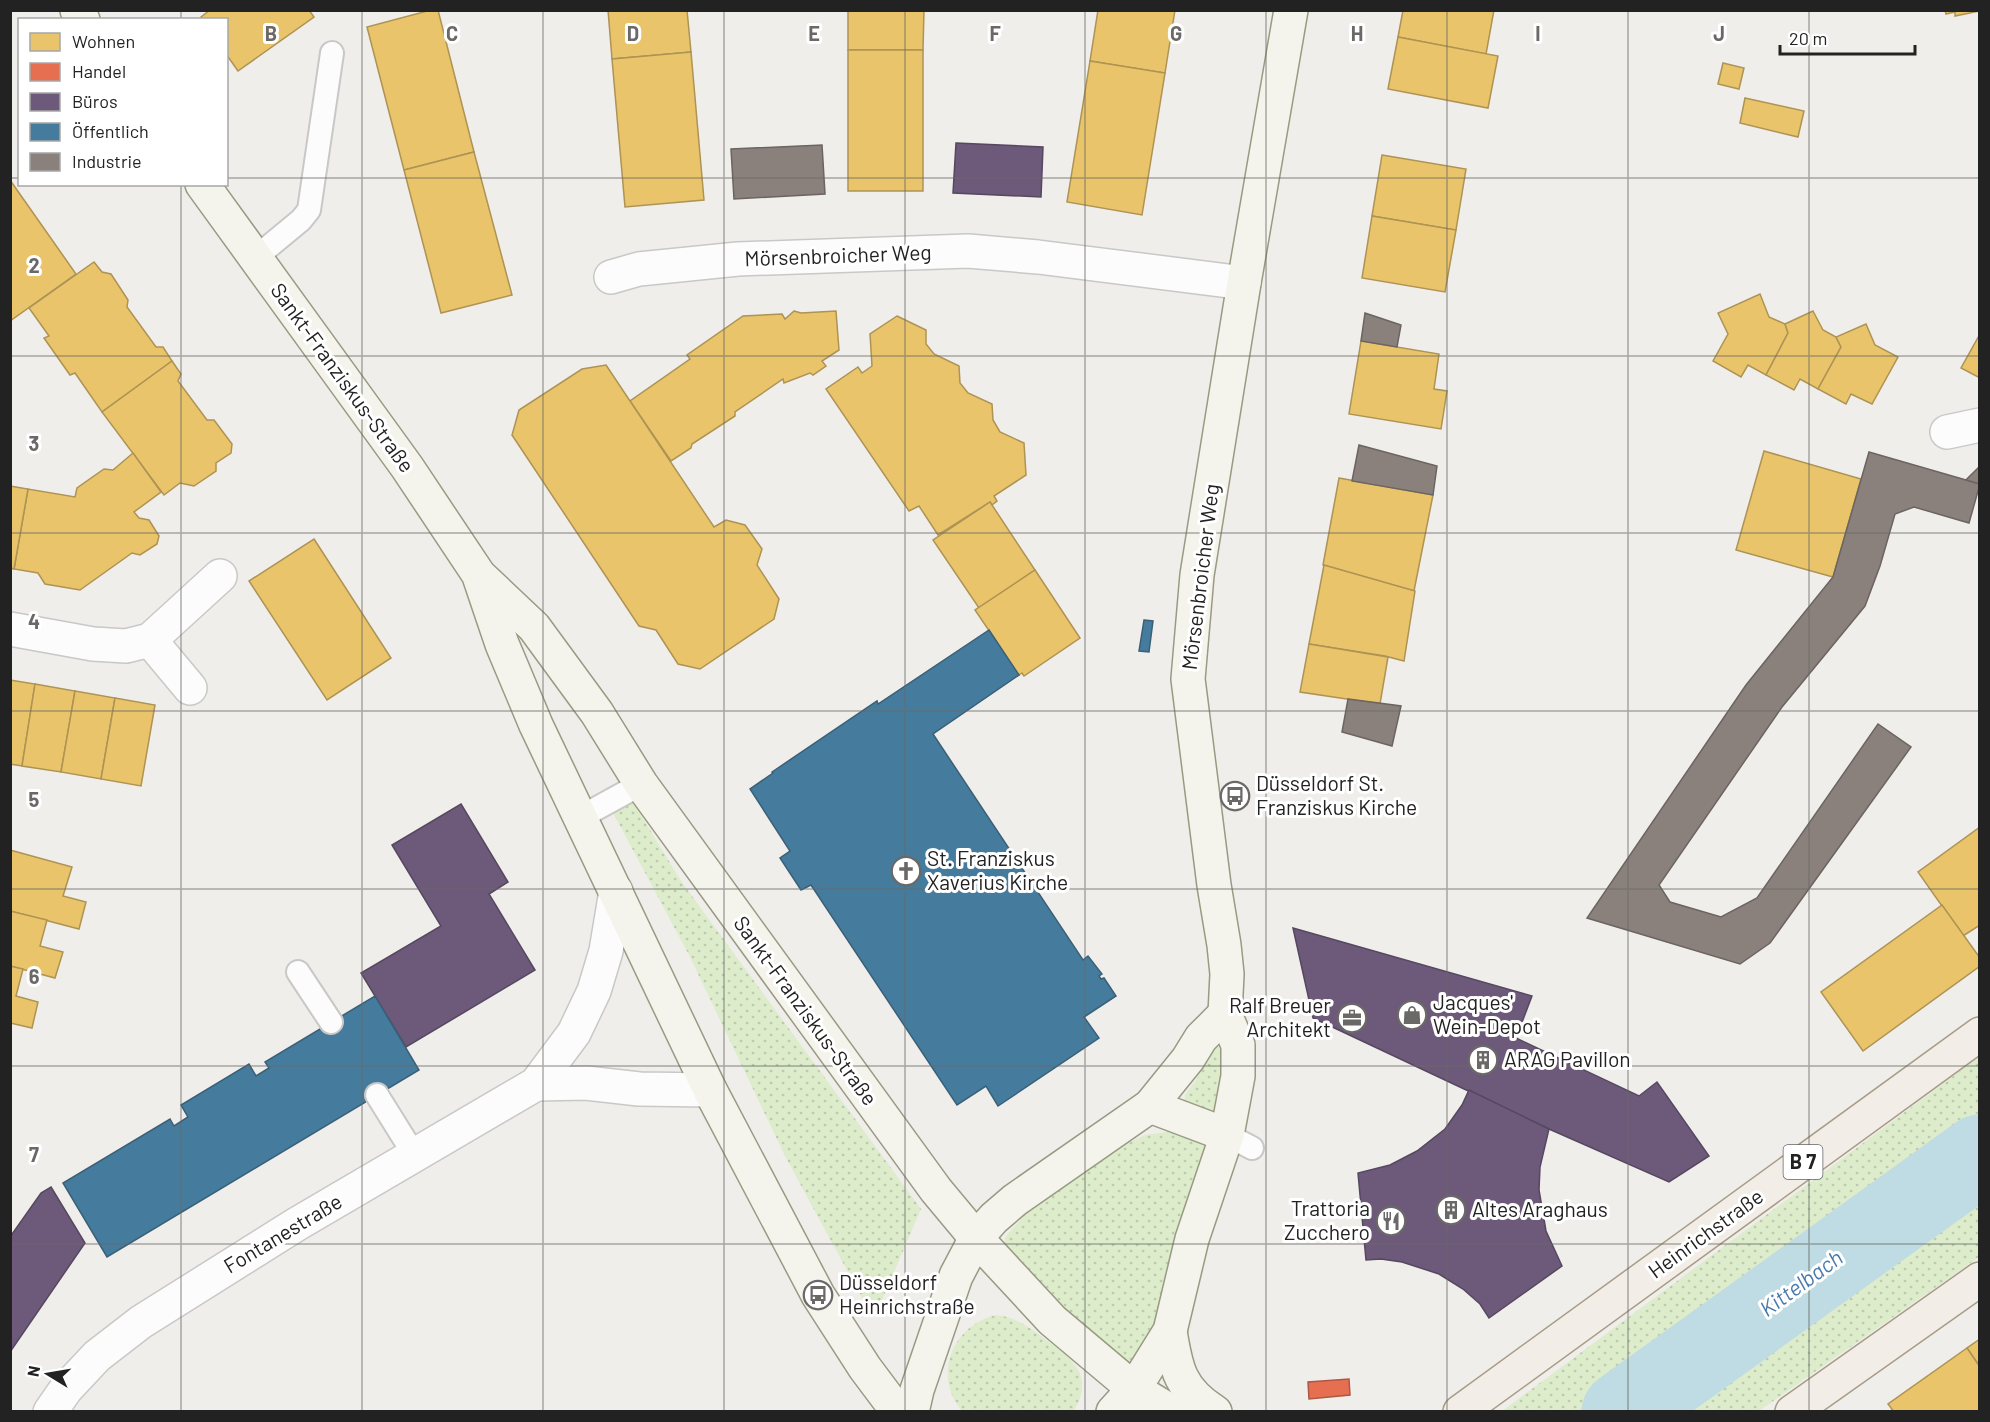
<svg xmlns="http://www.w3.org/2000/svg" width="1990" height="1422" font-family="Barlow,sans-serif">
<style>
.grass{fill:url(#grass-dots)}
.homes{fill:#e9c46a;stroke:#ad9354;stroke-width:1.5}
.shops{fill:#e76f51;stroke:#ac5843;stroke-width:1.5}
.offices{fill:#6d597a;stroke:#564860;stroke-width:1.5}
.public{fill:#457b9d;stroke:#3a6078;stroke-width:1.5}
.industry{fill:#8a817c;stroke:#6b6461;stroke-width:1.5}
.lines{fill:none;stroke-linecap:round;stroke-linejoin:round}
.river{stroke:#bfdbe3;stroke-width:81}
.lane-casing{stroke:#c9c8c7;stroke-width:26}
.street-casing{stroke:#c9c8c7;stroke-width:36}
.secondary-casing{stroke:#999a82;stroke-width:36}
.primary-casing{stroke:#a79c86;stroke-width:36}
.lane{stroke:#fdfcfc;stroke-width:22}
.street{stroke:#fdfcfc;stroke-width:33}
.secondary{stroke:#f4f4ed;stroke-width:33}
.primary{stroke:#f3ede7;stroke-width:33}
.grid{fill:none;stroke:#6a6968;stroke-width:1.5;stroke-opacity:0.55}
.labels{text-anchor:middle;stroke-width:6;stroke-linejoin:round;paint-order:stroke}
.shield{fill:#fff;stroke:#646464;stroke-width:1.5}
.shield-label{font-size:20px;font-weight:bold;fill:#222}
.street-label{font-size:21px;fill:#222;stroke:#fff}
.poi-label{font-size:21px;fill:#222;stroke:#fff;text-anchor:start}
.water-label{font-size:22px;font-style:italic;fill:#4a7aab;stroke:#fff}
.grid-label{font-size:20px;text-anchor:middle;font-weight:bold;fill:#6a6968;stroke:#fff;stroke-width:6;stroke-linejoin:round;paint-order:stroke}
</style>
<defs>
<pattern id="grass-dots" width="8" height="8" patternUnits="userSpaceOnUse" patternTransform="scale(1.5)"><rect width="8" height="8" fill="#ddeccb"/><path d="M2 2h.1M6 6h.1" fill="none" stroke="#bdcaae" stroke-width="1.8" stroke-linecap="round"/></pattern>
</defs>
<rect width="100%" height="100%" fill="#f0eeeb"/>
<g class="grass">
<polygon points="630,797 681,881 921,1209 876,1314 869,1311 785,1156 689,955 611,809"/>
<polygon points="1216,1046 1224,1050 1230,1057 1216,1110 1210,1114 1184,1104 1185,1095 1198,1077 1209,1049"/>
<polygon points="1979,1057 1979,1257 1759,1411 1502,1411"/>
<polygon points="1173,1131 1208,1141 1145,1365 1134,1369 1005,1258 1005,1237 1033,1206 1111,1151 1145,1135"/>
<path d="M996,1315c20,2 33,12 49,24 27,20 50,36 29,72h-112c-30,-34 -10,-86 34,-96z"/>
</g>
<g class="homes">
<polygon points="210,10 309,10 314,17 238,71 226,54 226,20 202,20 201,17"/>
<polygon points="431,10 438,10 474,152 404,170 367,27"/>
<polygon points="608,10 687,10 691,52 612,59"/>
<polygon points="848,10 924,10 923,50 848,50"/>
<polygon points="1098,10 1175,10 1165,73 1090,61"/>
<polygon points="1403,10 1494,10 1486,54 1398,37"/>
<polygon points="1945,10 1980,10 1980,11 1955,16 1955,12 1946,14"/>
<polygon points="1398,37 1498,56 1488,108 1388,89"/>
<rect x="848" y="50" width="75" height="141"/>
<polygon points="691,52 704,200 625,207 612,59"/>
<polygon points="1090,61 1165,73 1142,215 1067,202"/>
<polygon points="1723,63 1744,68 1739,89 1718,84"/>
<polygon points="1745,98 1804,111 1798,137 1740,123"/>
<polygon points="474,152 512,295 441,313 404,170"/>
<polygon points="1382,155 1466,169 1456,230 1372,216"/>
<polygon points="10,180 76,274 10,321"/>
<polygon points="1372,216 1456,230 1445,292 1362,278"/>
<polygon points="94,262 102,272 111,274 128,300 127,307 156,347 163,347 172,361 102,412 75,373 70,375 44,338 49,336 29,308"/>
<polygon points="1760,294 1769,317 1785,324 1788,333 1766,375 1748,365 1741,377 1713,361 1728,334 1718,313"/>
<polygon points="794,311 801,313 836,311 839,350 822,361 826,366 813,375 810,373 784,383 783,379 735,412 735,416 692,444 691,448 671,461 630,401 690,359 687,355 743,316 782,314 785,319"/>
<polygon points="1813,311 1823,330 1836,337 1841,347 1818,389 1800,379 1794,390 1766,375 1788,333 1785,324"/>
<polygon points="897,316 926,330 926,344 934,354 959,366 960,383 968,393 992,404 993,420 1000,432 1024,443 1026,475 994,496 997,501 992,505 990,502 938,535 919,506 909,511 826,389 858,367 862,373 872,366 870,334"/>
<polygon points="1866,324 1875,345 1898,357 1872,404 1851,394 1846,404 1818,389 1841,347 1836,337"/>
<polygon points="1980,334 1980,378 1961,368"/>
<polygon points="1361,341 1439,354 1434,389 1447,391 1441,429 1349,414"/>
<polygon points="172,361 181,374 178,381 207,420 214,420 232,444 231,453 216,463 216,471 194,486 180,483 164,495 102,412"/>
<polygon points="606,365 714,527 726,520 745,525 762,549 757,565 779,599 774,619 700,669 678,664 656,630 639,626 512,435 519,410 582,369"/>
<polygon points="1764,451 1861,479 1833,577 1736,550"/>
<polygon points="133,453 161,492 134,512 139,518 149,520 159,536 157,544 140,555 132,553 80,590 45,584 38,573 14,569 28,489 75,497 77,488 104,469 113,470"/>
<polygon points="1339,478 1433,495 1414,591 1323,565"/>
<polygon points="10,486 28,489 14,569 10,568"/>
<polygon points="990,502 1035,570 979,608 933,540"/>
<polygon points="314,539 391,658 327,700 249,581"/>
<polygon points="1324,565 1415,591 1404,661 1385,656 1309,644"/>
<polygon points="1035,570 1080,638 1024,676 1022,673 1019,675 975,610"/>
<polygon points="1309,644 1388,657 1380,704 1300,692"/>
<polygon points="10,680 35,684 22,766 10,764"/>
<polygon points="35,684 75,691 61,772 22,766"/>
<polygon points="75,691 115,698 101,779 61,772"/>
<polygon points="115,698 155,705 141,786 101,779"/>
<polygon points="1980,827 1980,925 1963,936 1918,872"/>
<polygon points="10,850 72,867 63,896 86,902 79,929 10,911"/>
<polygon points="1942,905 1980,958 1980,966 1863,1051 1821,992"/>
<polygon points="10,911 47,920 40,946 63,952 55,978 10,966"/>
<polygon points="10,966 23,969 16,996 38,1002 32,1028 10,1023"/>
<polygon points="1980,1339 1980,1367 1967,1348"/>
<polygon points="1967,1348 1980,1367 1980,1412 1894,1412 1888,1404"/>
</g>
<polygon class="shops" points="1349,1379 1350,1395 1309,1399 1308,1382"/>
<g class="offices">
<polygon points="956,143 1043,147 1041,197 953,193"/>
<polygon points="461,804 508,882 489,894 535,970 406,1047 361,973 441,926 392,845"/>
<polygon points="1293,928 1532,996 1516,1038 1639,1096 1657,1082 1709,1156 1669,1182 1549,1129 1313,1018"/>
<polygon points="1469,1090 1549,1129 1540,1167 1539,1190 1546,1231 1562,1266 1489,1318 1480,1304 1463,1289 1439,1274 1402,1262 1381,1259 1366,1260 1358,1173 1390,1165 1417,1151 1445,1129 1462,1105"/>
<polygon points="51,1187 85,1243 10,1352 10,1237 41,1193"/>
</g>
<g class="public">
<polygon points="1144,620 1153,621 1149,652 1139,651"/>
<polygon points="989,630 1019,675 933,734 1083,960 1088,956 1102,974 1099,976 1101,979 1104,978 1116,996 1084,1017 1099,1038 998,1106 986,1086 957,1105 811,885 801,890 780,858 790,851 750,789 773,773 772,772 877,701 878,704"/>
<polygon points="375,996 419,1070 107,1257 63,1183 170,1119 174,1126 188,1117 181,1105 249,1064 256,1076 269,1068 265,1062"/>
</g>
<g class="industry">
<polygon points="822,145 825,194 734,199 731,149"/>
<polygon points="1365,313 1401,325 1397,347 1361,341"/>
<polygon points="1359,445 1437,466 1433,495 1352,481"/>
<polygon points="1869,452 1980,484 1969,523 1914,507 1895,514 1880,566 1865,606 1782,707 1659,885 1670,902 1721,917 1757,898 1878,724 1911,747 1770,943 1740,964 1587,918 1746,685 1833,577"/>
<polygon points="1980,466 1980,484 1966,480"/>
<polygon points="1348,699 1401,706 1392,746 1342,732"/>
</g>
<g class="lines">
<polyline class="river" points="1622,1412 1980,1155"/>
<g class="lane-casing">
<g id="lane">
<polyline points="255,258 301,220 309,210 332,53"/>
<polyline points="581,817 641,784"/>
<polyline points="298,972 331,1022"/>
<polyline points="377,1095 415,1156"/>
<polyline points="1227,1135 1252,1148"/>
</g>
</g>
<g class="street-casing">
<g id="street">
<polyline points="611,277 639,269 738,259 968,251 1038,257 1244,283"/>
<polyline points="1947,432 1980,425"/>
<polyline points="10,629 93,644 126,646 150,640 220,576"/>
<polyline points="150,640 190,688"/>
<polyline points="536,1084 586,1083 639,1089 710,1090"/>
<polyline points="50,1412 66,1389 97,1356 141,1322 297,1224 536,1084 574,1033 594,991 606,951 616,891"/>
</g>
</g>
<g class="secondary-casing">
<g id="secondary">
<polyline points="77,10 83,20"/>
<polyline points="202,184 407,467 479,575 534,627 597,713 641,784 936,1190 976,1238 1052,1320 1134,1389 1172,1412"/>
<polyline points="480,579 502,644 536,725 710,1090 818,1295 865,1368 898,1412"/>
<polyline points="1150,1106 1227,1135"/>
<path d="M1170,1331c6,38 10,59 45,81"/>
<polyline points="912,1412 917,1390 956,1276 976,1238 994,1218 1015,1200 1150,1106 1188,1059 1201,1038 1225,1014"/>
<polyline points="1113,1412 1134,1389 1170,1331 1192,1239 1227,1135 1238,1076 1238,1045 1225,1014 1227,974 1224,945 1214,885 1188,679 1197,575 1244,283 1291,10"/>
</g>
</g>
<g class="primary-casing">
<g id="primary">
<polyline points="1460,1412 1980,1034"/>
<polyline points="1792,1412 1980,1279"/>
</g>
</g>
<use href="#lane" class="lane"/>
<use href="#street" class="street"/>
<use href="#secondary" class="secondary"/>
<use href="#primary" class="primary"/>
</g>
<path class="grid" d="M181,10v10M362,10v1402M543,10v1402M724,10v1402M905,10v1402M1085,10v1402M1266,10v1402M1447,10v1402M1628,10v1402M1809,10v1402M10,178h10M226,178h1754M181,184v1228M10,356h1970M10,533h1970M10,711h1970M10,889h1970M10,1066h1970M10,1244h1970"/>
<defs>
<g id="bus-ring" transform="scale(1.5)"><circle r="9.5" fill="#fff" stroke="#6a6968" stroke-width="1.5"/><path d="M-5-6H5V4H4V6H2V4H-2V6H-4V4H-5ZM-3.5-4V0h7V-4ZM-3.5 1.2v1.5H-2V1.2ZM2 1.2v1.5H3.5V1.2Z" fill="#6a6968"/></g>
<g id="church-ring" transform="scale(1.5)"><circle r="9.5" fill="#fff" stroke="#6a6968" stroke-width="1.5"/><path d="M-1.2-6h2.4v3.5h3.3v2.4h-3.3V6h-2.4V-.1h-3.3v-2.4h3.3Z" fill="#6a6968"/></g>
<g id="shop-ring" transform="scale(1.5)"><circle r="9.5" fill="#fff" stroke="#6a6968" stroke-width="1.5"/><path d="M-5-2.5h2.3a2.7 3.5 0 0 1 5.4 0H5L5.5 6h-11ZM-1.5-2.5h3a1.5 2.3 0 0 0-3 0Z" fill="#6a6968"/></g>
<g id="office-ring" transform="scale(1.5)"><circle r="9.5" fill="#fff" stroke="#6a6968" stroke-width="1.5"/><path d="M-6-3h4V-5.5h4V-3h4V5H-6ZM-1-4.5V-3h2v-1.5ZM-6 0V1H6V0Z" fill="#6a6968"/></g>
<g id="building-ring" transform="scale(1.5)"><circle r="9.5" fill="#fff" stroke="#6a6968" stroke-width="1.5"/><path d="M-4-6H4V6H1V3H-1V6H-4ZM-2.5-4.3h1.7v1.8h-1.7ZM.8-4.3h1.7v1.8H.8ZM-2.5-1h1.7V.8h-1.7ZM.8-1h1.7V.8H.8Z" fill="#6a6968"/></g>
<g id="restaurant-ring" transform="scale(1.5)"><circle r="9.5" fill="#fff" stroke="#6a6968" stroke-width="1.5"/><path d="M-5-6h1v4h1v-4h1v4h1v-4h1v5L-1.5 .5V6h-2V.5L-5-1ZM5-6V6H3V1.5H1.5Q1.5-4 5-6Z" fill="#6a6968"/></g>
</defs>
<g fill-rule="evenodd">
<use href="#bus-ring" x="1235" y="796"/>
<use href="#church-ring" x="906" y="871"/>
<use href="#shop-ring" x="1412" y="1015"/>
<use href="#office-ring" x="1352" y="1018"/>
<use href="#building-ring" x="1483" y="1060"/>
<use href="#building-ring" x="1451" y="1210"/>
<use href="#restaurant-ring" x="1391" y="1221"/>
<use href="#bus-ring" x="818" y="1295"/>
</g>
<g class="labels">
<rect class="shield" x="1783.5" y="1145" width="39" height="34" rx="4.5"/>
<g class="shield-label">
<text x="1803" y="1169">B 7</text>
</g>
<g class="street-label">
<text transform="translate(838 256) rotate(-2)" y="7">Mörsenbroicher Weg</text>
<text transform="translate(342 378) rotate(54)" y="7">Sankt-Franziskus-Straße</text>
<text transform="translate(1201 577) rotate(-83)" y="7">Mörsenbroicher Weg</text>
<text transform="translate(805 1011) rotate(54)" y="7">Sankt-Franziskus-Straße</text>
<text transform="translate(283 1234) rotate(-31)" y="7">Fontanestraße</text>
<text transform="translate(1706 1234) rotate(-36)" y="7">Heinrichstraße</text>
</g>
<g class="poi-label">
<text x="1256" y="791">Düsseldorf St.<tspan x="1256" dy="24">Franziskus Kirche</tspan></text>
<text x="927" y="866">St. Franziskus<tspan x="927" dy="24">Xaverius Kirche</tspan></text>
<text x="1433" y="1010">Jacques'<tspan x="1433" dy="24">Wein-Depot</tspan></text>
<text x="1331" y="1013" text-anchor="end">Ralf Breuer<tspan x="1331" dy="24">Architekt</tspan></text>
<text x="1504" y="1067">ARAG Pavillon</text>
<text x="1370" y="1216" text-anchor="end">Trattoria<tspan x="1370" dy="24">Zucchero</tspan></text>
<text x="1472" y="1217">Altes Araghaus</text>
<text x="839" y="1290">Düsseldorf<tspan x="839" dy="24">Heinrichstraße</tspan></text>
</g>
<g class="water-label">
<text transform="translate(1801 1283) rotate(-36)" y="8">Kittelbach</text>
</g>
</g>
<g class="grid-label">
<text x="271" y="41">B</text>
<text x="452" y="41">C</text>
<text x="633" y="41">D</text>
<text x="814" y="41">E</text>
<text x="995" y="41">F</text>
<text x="1176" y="41">G</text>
<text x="1357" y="41">H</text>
<text x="1538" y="41">I</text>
<text x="1719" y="41">J</text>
<text x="34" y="273">2</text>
<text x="34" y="451">3</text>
<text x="34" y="629">4</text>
<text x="34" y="807">5</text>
<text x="34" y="984">6</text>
<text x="34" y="1162">7</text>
</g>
<rect width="1990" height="1422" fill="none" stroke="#222222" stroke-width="24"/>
<rect x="18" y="18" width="210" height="168" fill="#ffffff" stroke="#a7a7a7" stroke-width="1.5"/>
<rect x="30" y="33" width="30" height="18" fill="#e9c46a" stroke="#a7a7a7" stroke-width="1.5"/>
<text x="72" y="48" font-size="18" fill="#222222">Wohnen</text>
<rect x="30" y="63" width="30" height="18" fill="#e76f51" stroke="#a7a7a7" stroke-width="1.5"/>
<text x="72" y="78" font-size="18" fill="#222222">Handel</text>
<rect x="30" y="93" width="30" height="18" fill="#6d597a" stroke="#a7a7a7" stroke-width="1.5"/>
<text x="72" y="108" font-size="18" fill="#222222">Büros</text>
<rect x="30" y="123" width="30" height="18" fill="#457b9d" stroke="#a7a7a7" stroke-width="1.5"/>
<text x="72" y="138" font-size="18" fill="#222222">Öffentlich</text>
<rect x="30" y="153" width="30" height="18" fill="#8a817c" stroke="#a7a7a7" stroke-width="1.5"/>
<text x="72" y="168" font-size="18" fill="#222222">Industrie</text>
<g transform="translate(48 1374) rotate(281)" stroke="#ffffff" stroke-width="4.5" paint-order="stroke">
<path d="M0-4.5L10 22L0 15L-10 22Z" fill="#222222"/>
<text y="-9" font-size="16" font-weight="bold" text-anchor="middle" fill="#222222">N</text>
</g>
<path d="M1780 45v9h135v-9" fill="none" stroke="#222222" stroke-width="3"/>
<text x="1789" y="45" font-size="18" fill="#222222" stroke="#ffffff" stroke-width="4.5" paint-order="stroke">20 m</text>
</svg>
